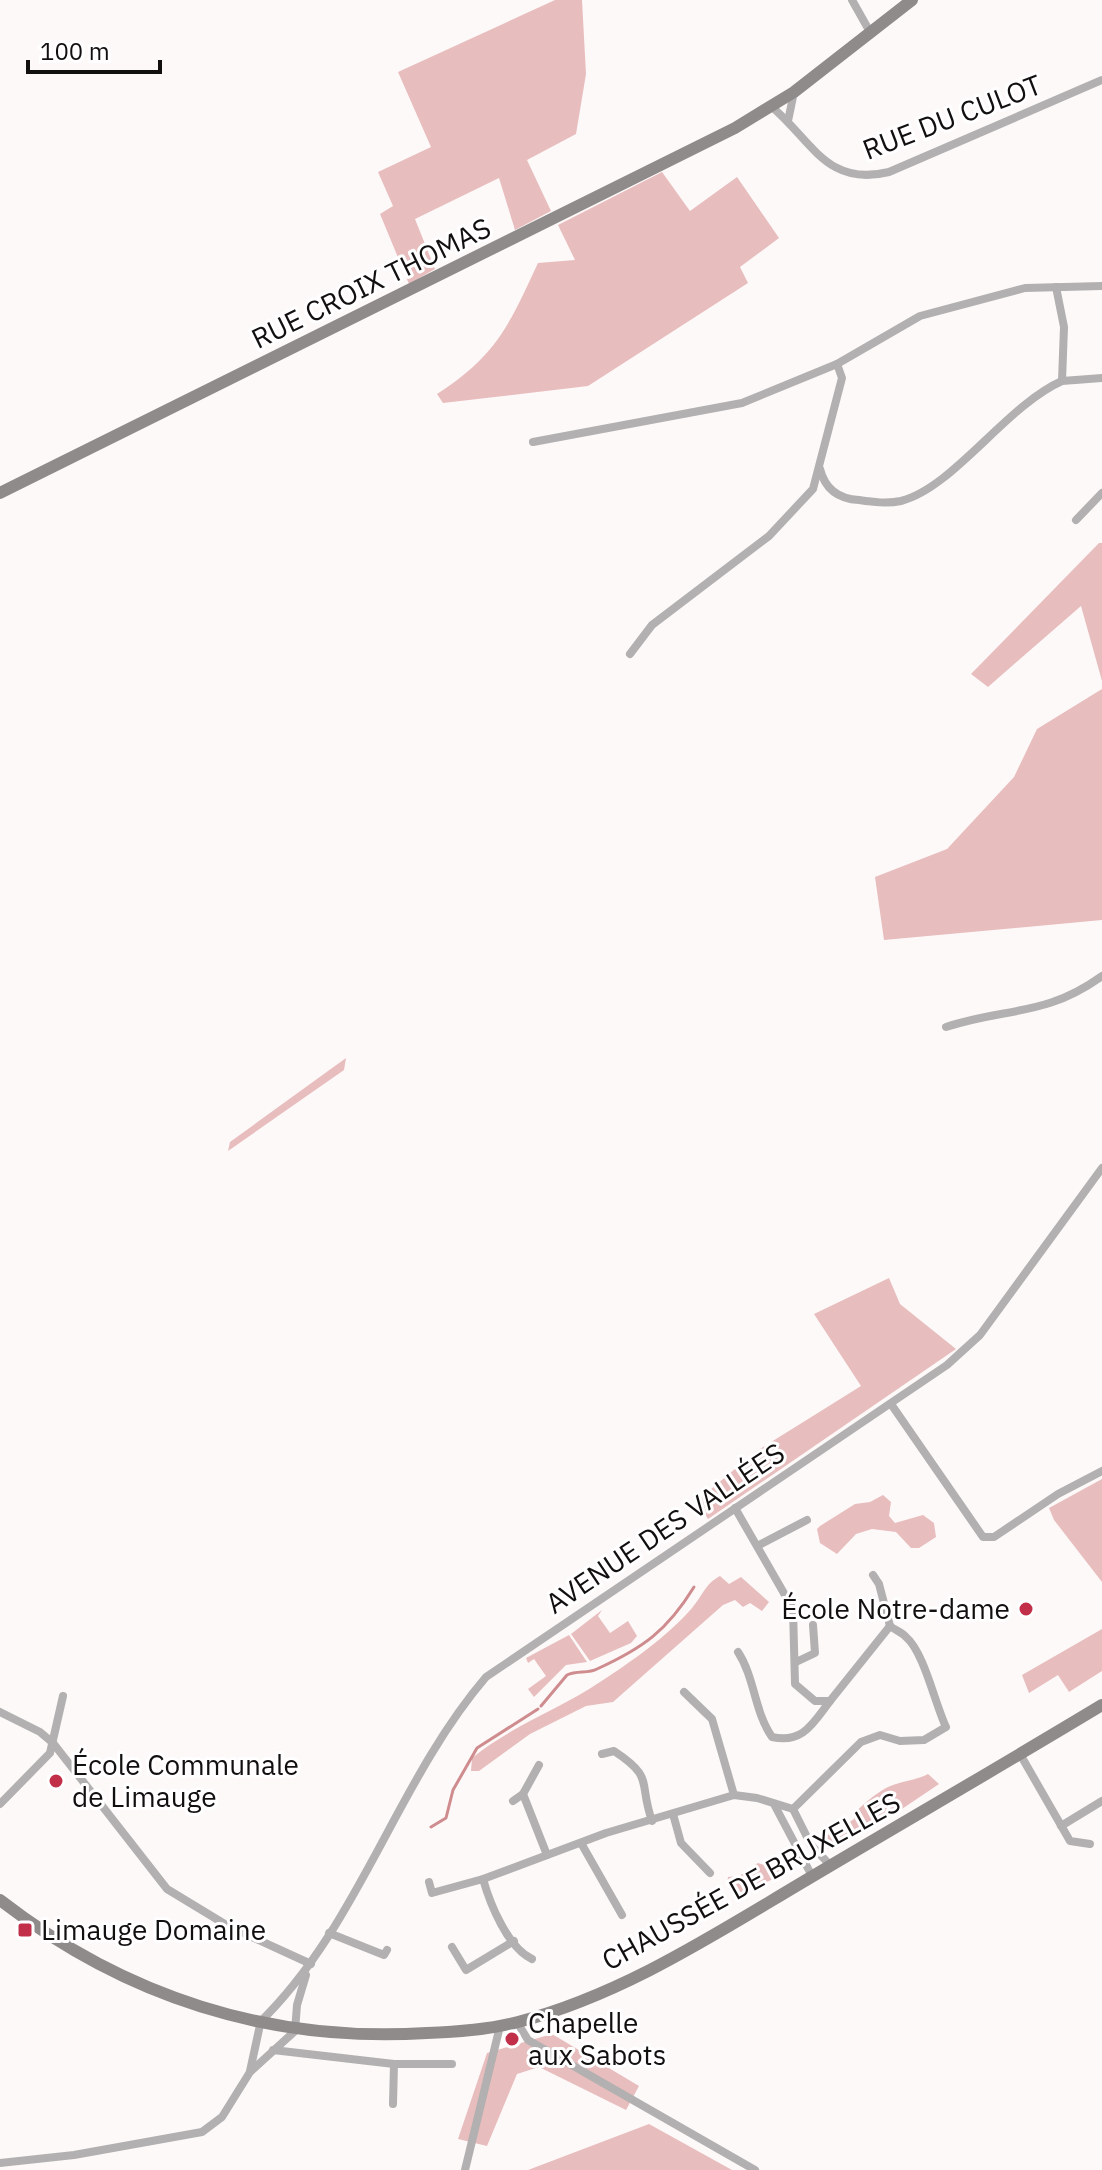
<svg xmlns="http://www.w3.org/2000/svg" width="1102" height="2170" font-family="'IBM Plex Sans',sans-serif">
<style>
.green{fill:#e8bdbe}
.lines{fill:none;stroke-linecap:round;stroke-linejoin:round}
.stream{stroke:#cf8c8f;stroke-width:3}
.street{stroke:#b2b0b0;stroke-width:8}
.secondary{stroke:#8f8b8b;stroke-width:12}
.poi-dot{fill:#c13048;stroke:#fff;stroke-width:3}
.labels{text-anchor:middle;stroke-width:6;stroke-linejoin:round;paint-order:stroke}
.street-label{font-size:28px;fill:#120f0f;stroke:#fff}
.poi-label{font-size:28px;fill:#120f0f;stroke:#fff;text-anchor:start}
</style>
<rect width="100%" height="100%" fill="#fef9f9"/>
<g class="green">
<polygon points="555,0 582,0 586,74 576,134 527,160 551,211 515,230 499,178 415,219 435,269 409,284 380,214 393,206 378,172 431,147 398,72"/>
<path d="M662,172l28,39 47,-34 42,61 -39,29 8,16 -160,103 -145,17 -6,-9c60,-39 72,-69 101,-131l37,-3 -17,-35z"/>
<polygon points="1099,543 1102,543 1102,681 1081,606 988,687 971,674"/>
<polygon points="1102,689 1102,920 884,940 875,877 947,849 1014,777 1037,729"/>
<polygon points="346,1058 344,1070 228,1151 230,1142"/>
<polygon points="889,1278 900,1304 956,1349 708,1519 697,1501 755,1452 861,1386 814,1314"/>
<polygon points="1102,1479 1102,1582 1054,1520 1049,1508"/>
<polygon points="883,1495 891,1502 889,1516 895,1523 923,1515 934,1523 936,1537 919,1548 911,1548 896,1532 872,1529 856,1534 837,1554 820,1543 817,1529 820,1526 855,1504 870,1502"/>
<path d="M720,1576l9,8 12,-7 28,25 -7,9 -12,-8 -7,4 -8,-7 -12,5 -110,97 -27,4 -56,28 -51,37h-8l1,-13c39,-32 86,-48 128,-76 31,-20 68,-46 92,-74 11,-13 13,-24 28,-32z"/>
<polygon points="602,1610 598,1616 610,1633 628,1621 637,1636 631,1643 590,1661 571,1634"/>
<polygon points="1102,1629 1102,1671 1069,1692 1058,1675 1029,1693 1022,1675"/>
<polygon points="569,1635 587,1662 566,1665 534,1697 528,1689 546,1676 534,1659 528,1663 526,1658"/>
<path d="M928,1774l11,10 -46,31 -8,-2 -49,36 -11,-1 -1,-13 9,-1 21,-15 1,-7c9,-8 20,-18 31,-24 13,-7 29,-7 42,-14z"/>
<polygon points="786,1860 790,1863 790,1871 737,1896 727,1884 728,1877 739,1876 758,1863 767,1866"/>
<polygon points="552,2034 639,2086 626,2110 539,2067 517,2074 487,2146 458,2139 487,2053"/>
<polygon points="649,2124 732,2170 528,2170"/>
</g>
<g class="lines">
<g class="stream">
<path d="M541,1706l26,-31c10,-5 21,-1 30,-6 46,-21 70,-38 97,-82"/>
<polyline points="431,1827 446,1818 453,1790 477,1748 538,1709"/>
</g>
<g class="street">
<polyline points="852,0 870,32"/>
<path d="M772,107c41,35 55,80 117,65l213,-92"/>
<polyline points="788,121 794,92"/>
<polyline points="1062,381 1102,378"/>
<polyline points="533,442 742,403 837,364 920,316 1025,288 1102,286"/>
<path d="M820,469c5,20 18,30 39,31 14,2 28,4 42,1 52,-13 106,-96 161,-120l2,-54 -8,-40"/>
<polyline points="1076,520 1102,493"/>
<polyline points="630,654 652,625 769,536 813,489 842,378 837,364"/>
<path d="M946,1027c61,-20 99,-10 156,-51"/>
<polyline points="891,1404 983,1537 994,1537 1058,1494 1102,1471"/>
<polyline points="759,1545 807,1520"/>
<polyline points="873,1575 879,1584 890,1626"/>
<path d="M738,1652c17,26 16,59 34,85 31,7 41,-14 58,-36"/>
<polyline points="796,1662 815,1653 813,1625"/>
<polyline points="684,1692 712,1719 734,1795"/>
<polyline points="0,1712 40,1732 53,1743 167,1889 228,1926 311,1964"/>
<path d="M602,1754l12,-3c41,27 24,30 38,70"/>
<polyline points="1020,1754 1070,1841 1090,1844"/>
<polyline points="539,1765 523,1794 547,1855"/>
<polyline points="513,1801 523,1794"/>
<polyline points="0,1804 50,1753 63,1696"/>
<polyline points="775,1806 812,1876"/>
<polyline points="793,1809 811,1845 831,1866"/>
<polyline points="673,1814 681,1843 710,1873"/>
<polyline points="1061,1826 1102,1801"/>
<polyline points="581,1843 622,1915"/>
<path d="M483,1879c7,25 25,69 49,80"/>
<path d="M429,1882l3,11 51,-14 123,-46 128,-38 23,3 36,11 68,-67 19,-7 20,6 24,-1 22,-13c-11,-23 -22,-75 -40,-90 -4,-5 -11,-7 -16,-11l-60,75h-15l-20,-17 -2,-75 -58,-101"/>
<polyline points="329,1933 384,1955 387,1950"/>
<polyline points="452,1947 466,1970 514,1941"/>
<polyline points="517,2022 528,2040 755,2170"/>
<path d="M258,2024c101,-97 138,-242 228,-347l461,-312 33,-30 122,-167"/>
<polyline points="273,2050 394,2064 452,2064"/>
<polyline points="250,2071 260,2025"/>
<polyline points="393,2104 394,2064"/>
<polyline points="0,2163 74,2155 202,2132 222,2117 250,2072 295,2031 297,2005 306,1975"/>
<polyline points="465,2170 500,2026"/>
</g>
<g class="secondary">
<polyline points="0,493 735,128 794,92 912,0"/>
<path d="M0,1900c125,97 269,143 427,133 30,-1 61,-3 91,-11 107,-28 200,-90 295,-146 96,-57 193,-113 289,-171"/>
</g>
</g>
<g class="poi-dot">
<circle cx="1026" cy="1609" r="8"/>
<circle cx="56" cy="1781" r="8"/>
<rect x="17" y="1922" width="16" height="16" rx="4"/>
<circle cx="512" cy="2039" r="8"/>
</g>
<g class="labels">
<g class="street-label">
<text transform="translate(952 117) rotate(-21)" y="10">RUE DU CULOT</text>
<text transform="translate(371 283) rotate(-26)" y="10">RUE CROIX THOMAS</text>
<text transform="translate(665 1528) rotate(-34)" y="10">AVENUE DES VALLÉES</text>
<text transform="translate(751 1881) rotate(-29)" y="10">CHAUSSÉE DE BRUXELLES</text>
</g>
<g class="poi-label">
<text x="1010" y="1619" text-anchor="end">École Notre-dame</text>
<text x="72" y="1775">École Communale<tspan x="72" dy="32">de Limauge</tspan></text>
<text x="41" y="1940">Limauge Domaine</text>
<text x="528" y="2033">Chapelle<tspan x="528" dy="32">aux Sabots</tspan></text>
</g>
</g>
<path d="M28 60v12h132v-12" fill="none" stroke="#120f0f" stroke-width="4"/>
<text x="40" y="60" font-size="24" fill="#120f0f" stroke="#ffffff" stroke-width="6" paint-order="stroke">100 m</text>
</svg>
